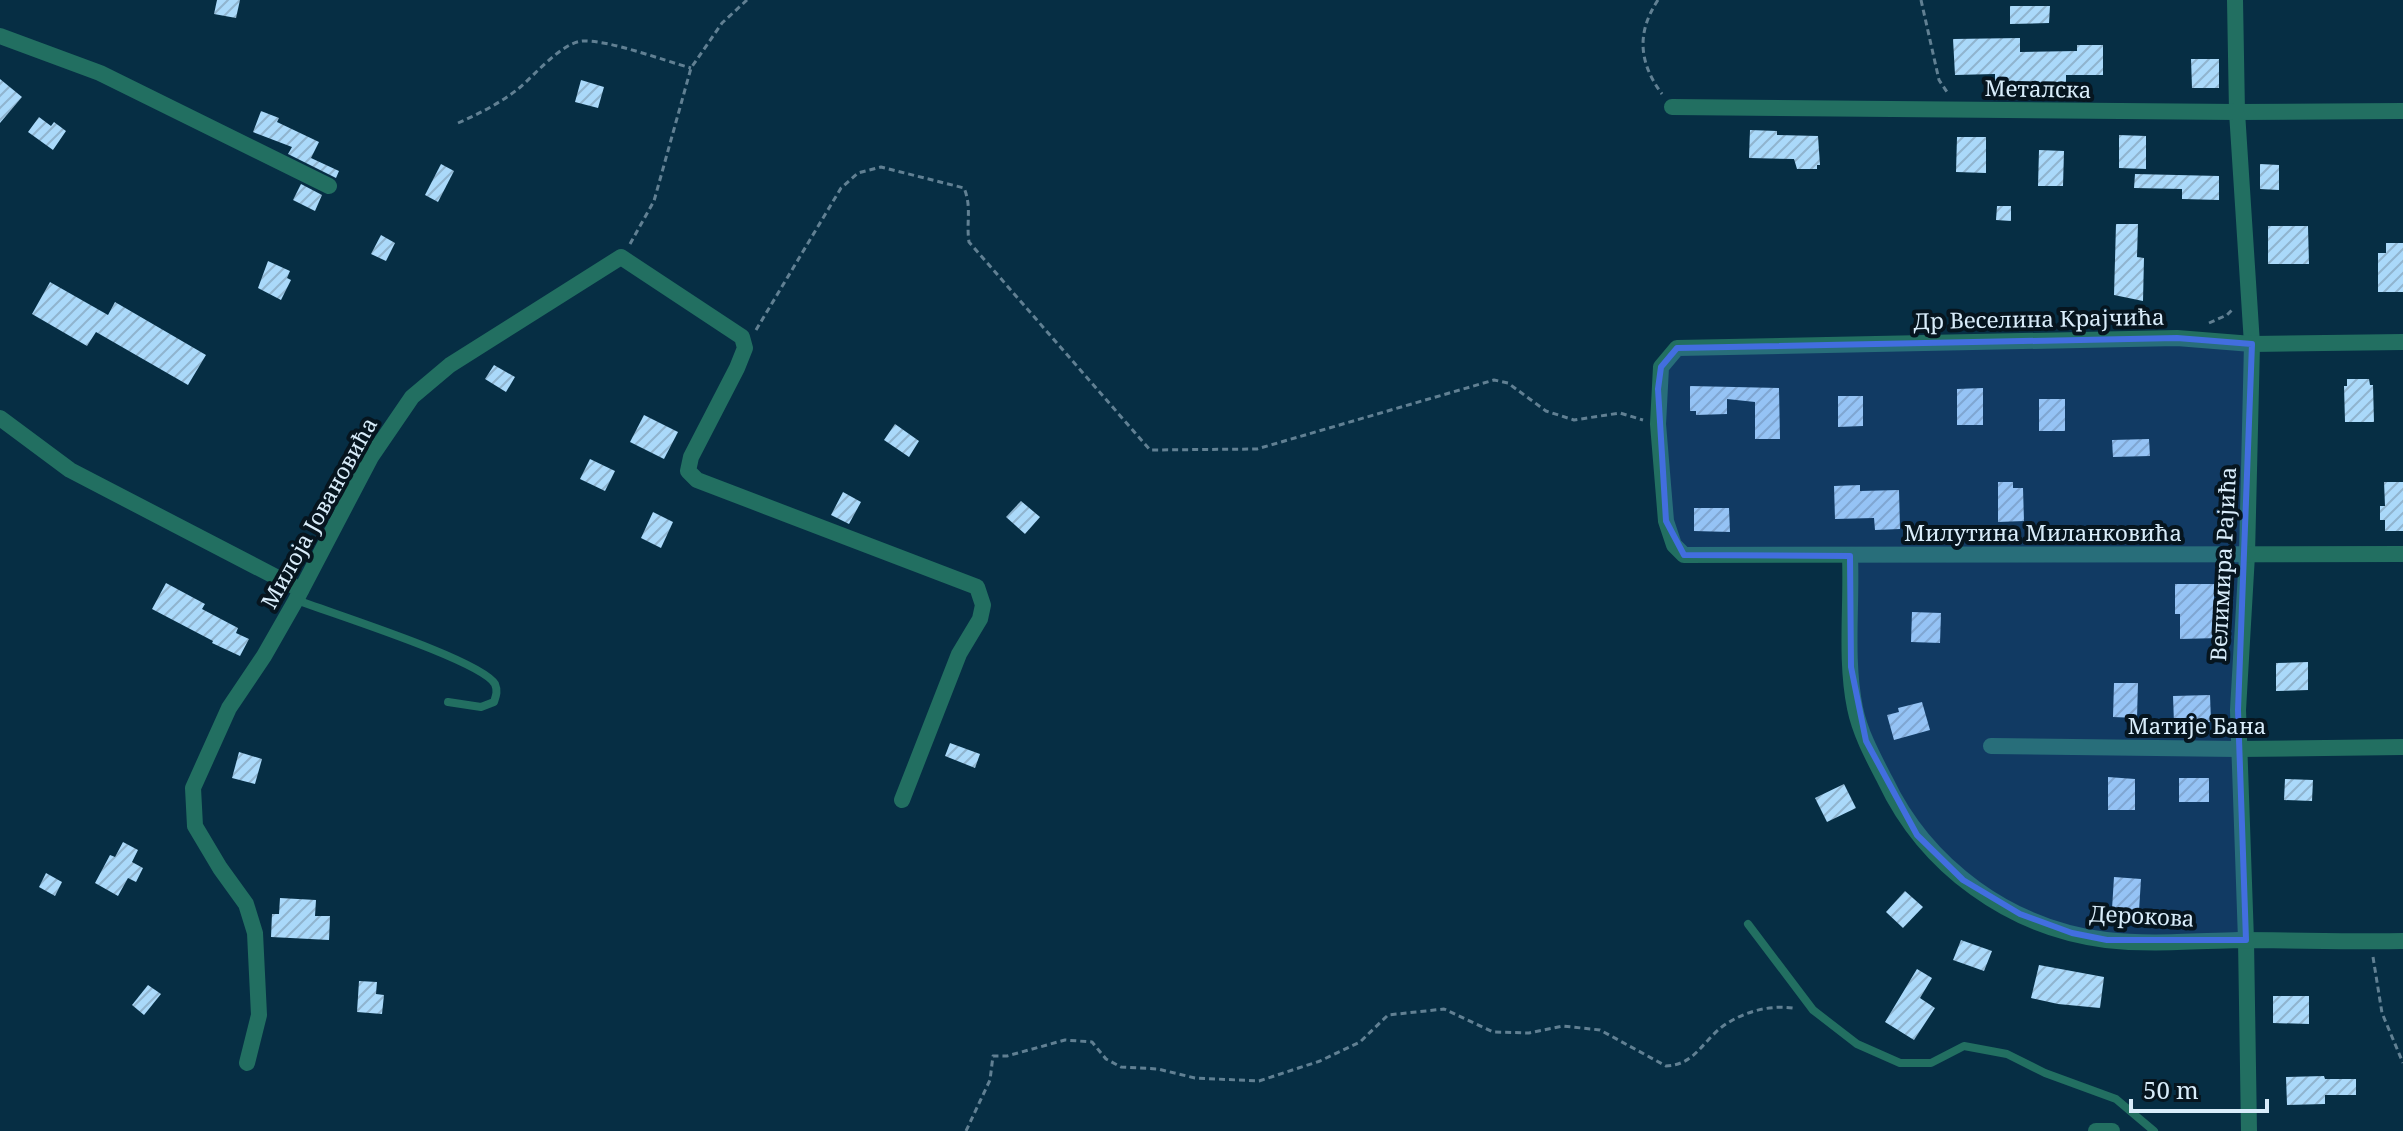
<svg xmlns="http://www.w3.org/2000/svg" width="2403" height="1131" font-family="'Noto Serif',serif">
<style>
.building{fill:url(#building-hatch)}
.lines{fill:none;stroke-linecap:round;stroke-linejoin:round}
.path{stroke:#618093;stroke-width:3;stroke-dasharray:6 4;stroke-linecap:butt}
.lane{stroke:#226f61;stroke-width:8}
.street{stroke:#226f61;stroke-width:16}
.marked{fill:#426edf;fill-opacity:0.2;stroke:#426edf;stroke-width:6;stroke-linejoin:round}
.labels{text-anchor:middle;stroke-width:8;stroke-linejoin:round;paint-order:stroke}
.street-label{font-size:22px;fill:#d8ecfa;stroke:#06151f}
</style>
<defs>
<pattern id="building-hatch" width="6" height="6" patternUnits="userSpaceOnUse" patternTransform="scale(2)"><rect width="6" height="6" fill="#aad9fa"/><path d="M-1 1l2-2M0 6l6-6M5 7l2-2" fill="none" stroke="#90b4ce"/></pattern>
</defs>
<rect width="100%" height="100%" fill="#062e44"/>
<g class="building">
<polygon points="217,0 240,0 236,18 214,14"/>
<polygon points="2010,6 2050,6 2049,23 2010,24"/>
<polygon points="2020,38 2020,52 2077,51 2077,45 2103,45 2103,75 2066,75 2066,88 1995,90 1995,74 1955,75 1953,39"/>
<polygon points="2191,59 2219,59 2219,88 2192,88"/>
<polygon points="0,79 22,97 0,123"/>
<polygon points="581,80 604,87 598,108 575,102"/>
<polygon points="261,111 279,118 277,122 319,142 311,158 339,171 336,178 288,154 292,147 253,132"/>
<polygon points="39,117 51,126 54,122 66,131 53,150 28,132"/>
<polygon points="1750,130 1777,131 1777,135 1818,136 1820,165 1817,165 1817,169 1797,169 1794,159 1749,158"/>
<polygon points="2119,135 2146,136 2146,169 2119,168"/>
<polygon points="1957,137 1986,137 1986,173 1956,172"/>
<polygon points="2039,150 2064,151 2063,186 2038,186"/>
<polygon points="441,164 454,171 438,202 425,195"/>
<polygon points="2260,164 2279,165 2279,190 2260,189"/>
<polygon points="2135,174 2219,176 2219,200 2182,199 2182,189 2134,188"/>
<polygon points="301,184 322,195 315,211 293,200"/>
<polygon points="1997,206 2011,206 2011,221 1996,220"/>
<polygon points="2116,224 2138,224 2137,257 2144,258 2143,301 2114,295"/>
<polygon points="2268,226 2308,226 2309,264 2268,264"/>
<polygon points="381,235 395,243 386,261 371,254"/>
<polygon points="2386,243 2403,243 2403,292 2378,292 2378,253 2386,253"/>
<polygon points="268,261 290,271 287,278 291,280 281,300 258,288"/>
<polygon points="50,282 108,315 115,302 206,355 188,385 96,332 87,346 32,314"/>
<polygon points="494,365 515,377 506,392 485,379"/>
<polygon points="2347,379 2369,379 2370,385 2373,385 2374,422 2345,422 2344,386 2347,386"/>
<polygon points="1690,386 1779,388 1780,439 1755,439 1755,402 1727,399 1727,414 1696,415 1696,411 1690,411"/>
<polygon points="1983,388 1983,425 1957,425 1957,389"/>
<polygon points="1838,396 1863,396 1863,426 1838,427"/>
<rect x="2039" y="399" width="26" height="32"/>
<polygon points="644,415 678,432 664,459 630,442"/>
<polygon points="895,424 919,441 909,457 884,440"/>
<polygon points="2149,439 2150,456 2113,457 2112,440"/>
<polygon points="590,459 615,471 605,491 580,479"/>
<polygon points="1998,482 2013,482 2013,488 2023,488 2024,521 1998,522"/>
<polygon points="2384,482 2403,482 2403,531 2385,531 2385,520 2380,520 2380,506 2385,506"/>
<polygon points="1860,485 1860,491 1899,490 1900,529 1875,530 1874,518 1835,519 1834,486"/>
<polygon points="843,492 861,502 849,524 831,515"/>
<polygon points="1021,501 1040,517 1025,534 1006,517"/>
<polygon points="1694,508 1729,508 1730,532 1694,531"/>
<polygon points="653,512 673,522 661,548 641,538"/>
<polygon points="166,583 205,604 202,609 238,628 236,633 249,639 240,656 212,643 213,641 152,609"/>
<polygon points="2175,584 2214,584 2214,599 2220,598 2220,638 2180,639 2180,614 2175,614"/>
<polygon points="1912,612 1941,613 1940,643 1911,642"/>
<polygon points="2308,662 2308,690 2276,691 2276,663"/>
<polygon points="2114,683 2138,683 2137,718 2113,717"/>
<polygon points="2210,695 2211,722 2174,723 2173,696"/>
<polygon points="1922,702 1930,730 1894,740 1887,715 1899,712 1898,708"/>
<polygon points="950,743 980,754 975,768 945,756"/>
<polygon points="239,752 262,759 255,784 232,778"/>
<polygon points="2108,777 2135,779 2135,810 2108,810"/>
<rect x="2179" y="778" width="30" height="24"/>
<polygon points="2285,779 2313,780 2312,801 2284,800"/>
<polygon points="1844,784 1856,808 1827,822 1815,798"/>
<polygon points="123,842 138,850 132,862 143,868 136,882 128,878 118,896 95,883 110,855 115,857"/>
<polygon points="46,873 62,882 55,896 39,887"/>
<polygon points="2114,877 2141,879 2139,911 2112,909"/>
<polygon points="1905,891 1923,907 1903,928 1886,912"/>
<polygon points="280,898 316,900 315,916 330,916 329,940 271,937 272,914 279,914"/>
<polygon points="1961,940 1992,951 1984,971 1953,960"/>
<polygon points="2039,965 2104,977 2100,1008 2058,1004 2031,998"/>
<polygon points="1917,969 1932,978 1920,998 1935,1008 1914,1040 1885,1022"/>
<polygon points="359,981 377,982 376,994 384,995 382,1014 357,1012"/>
<polygon points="148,985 161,994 144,1015 132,1005"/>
<polygon points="2273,996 2309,996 2309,1024 2273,1023"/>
<polygon points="2324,1076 2325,1079 2356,1079 2356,1095 2325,1095 2325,1104 2287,1105 2286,1077"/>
</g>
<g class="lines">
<g class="path">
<path d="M1658,0c-22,33 -19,63 4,94"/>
<polyline points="1921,0 1939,80 1947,92"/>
<path d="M458,123c21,-9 42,-20 60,-34 16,-13 43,-46 64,-48 28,-1 80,19 109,27"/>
<polyline points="630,244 654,201 691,68 722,23 747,0"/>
<polyline points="2209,323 2227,315 2233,309"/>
<path d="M756,330l85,-142 17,-15 23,-6 83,21c8,19 2,34 5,54l181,208 107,-1 237,-69 14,3 38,28 28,9 46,-7 23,7"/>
<polyline points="2373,957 2382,1013 2403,1063"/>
<path d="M966,1131l24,-51 3,-24h14l58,-16 27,2 14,17 15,8 37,2 37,9 64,3 61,-20 40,-19 28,-27 56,-6 49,23 36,1 34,-7 37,4 66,36c30,-1 37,-27 60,-42 20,-13 44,-19 67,-16"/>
</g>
<g class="lane">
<path d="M297,600c33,13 184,60 198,84 3,7 1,12 -1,18l-13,5 -33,-5"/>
<polyline points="1748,924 1813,1010 1857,1044 1900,1063 1931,1063 1964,1046 2007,1054 2045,1073 2116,1099 2154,1131"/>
</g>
<g class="street">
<polyline points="2235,0 2237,112 2252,344 2247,555 2238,710 2246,940 2249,1131"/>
<polyline points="0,36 100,73 329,186"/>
<polyline points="1672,107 2237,112 2403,111"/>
<polyline points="2403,342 2252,344 2177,338 1677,348 1661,367 1658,424 1666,521 1674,545 1684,555 2403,554"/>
<polyline points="0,418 70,470 301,590"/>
<path d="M1850,556c2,50 -5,103 5,152 5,25 18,49 30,72 41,87 125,148 221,160 43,5 90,1 133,0 55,0 109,2 164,1"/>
<polyline points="1991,746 2238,749 2403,747"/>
<polyline points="247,1063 259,1015 255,933 246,904 220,868 195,826 193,788 229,708 264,656 296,600 371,457 412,397 450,365 621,257 742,337 745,348 737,368 691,457 688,471 697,480 977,587 983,605 980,619 959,654 902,800"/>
<polyline points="2096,1131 2112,1131"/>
</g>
</g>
<path class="marked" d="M2177,338l75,6 -14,366 8,230h-139l-35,-7 -52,-19 -57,-34 -46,-45 -51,-94 -15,-74 -1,-111 -166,-1 -18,-34 -8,-132 3,-22 16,-19z"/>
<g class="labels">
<g class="street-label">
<text transform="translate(2038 89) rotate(1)" y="8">Металска</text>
<text transform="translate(2039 319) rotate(-1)" y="8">Др Веселина Крајчића</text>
<text transform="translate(319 513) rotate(-61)" y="8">Милоја Јовановића</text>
<text x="2043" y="541">Милутина Миланковића</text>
<text transform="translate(2223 564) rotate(-87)" y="8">Велимира Рајића</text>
<text x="2197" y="734">Матије Бана</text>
<text transform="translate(2142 916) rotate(3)" y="8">Дерокова</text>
</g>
</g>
<path d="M2131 1099v12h136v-12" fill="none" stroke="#d8ecfa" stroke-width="4"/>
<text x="2143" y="1099" font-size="24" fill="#d8ecfa" stroke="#06151f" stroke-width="6" paint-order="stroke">50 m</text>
</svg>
